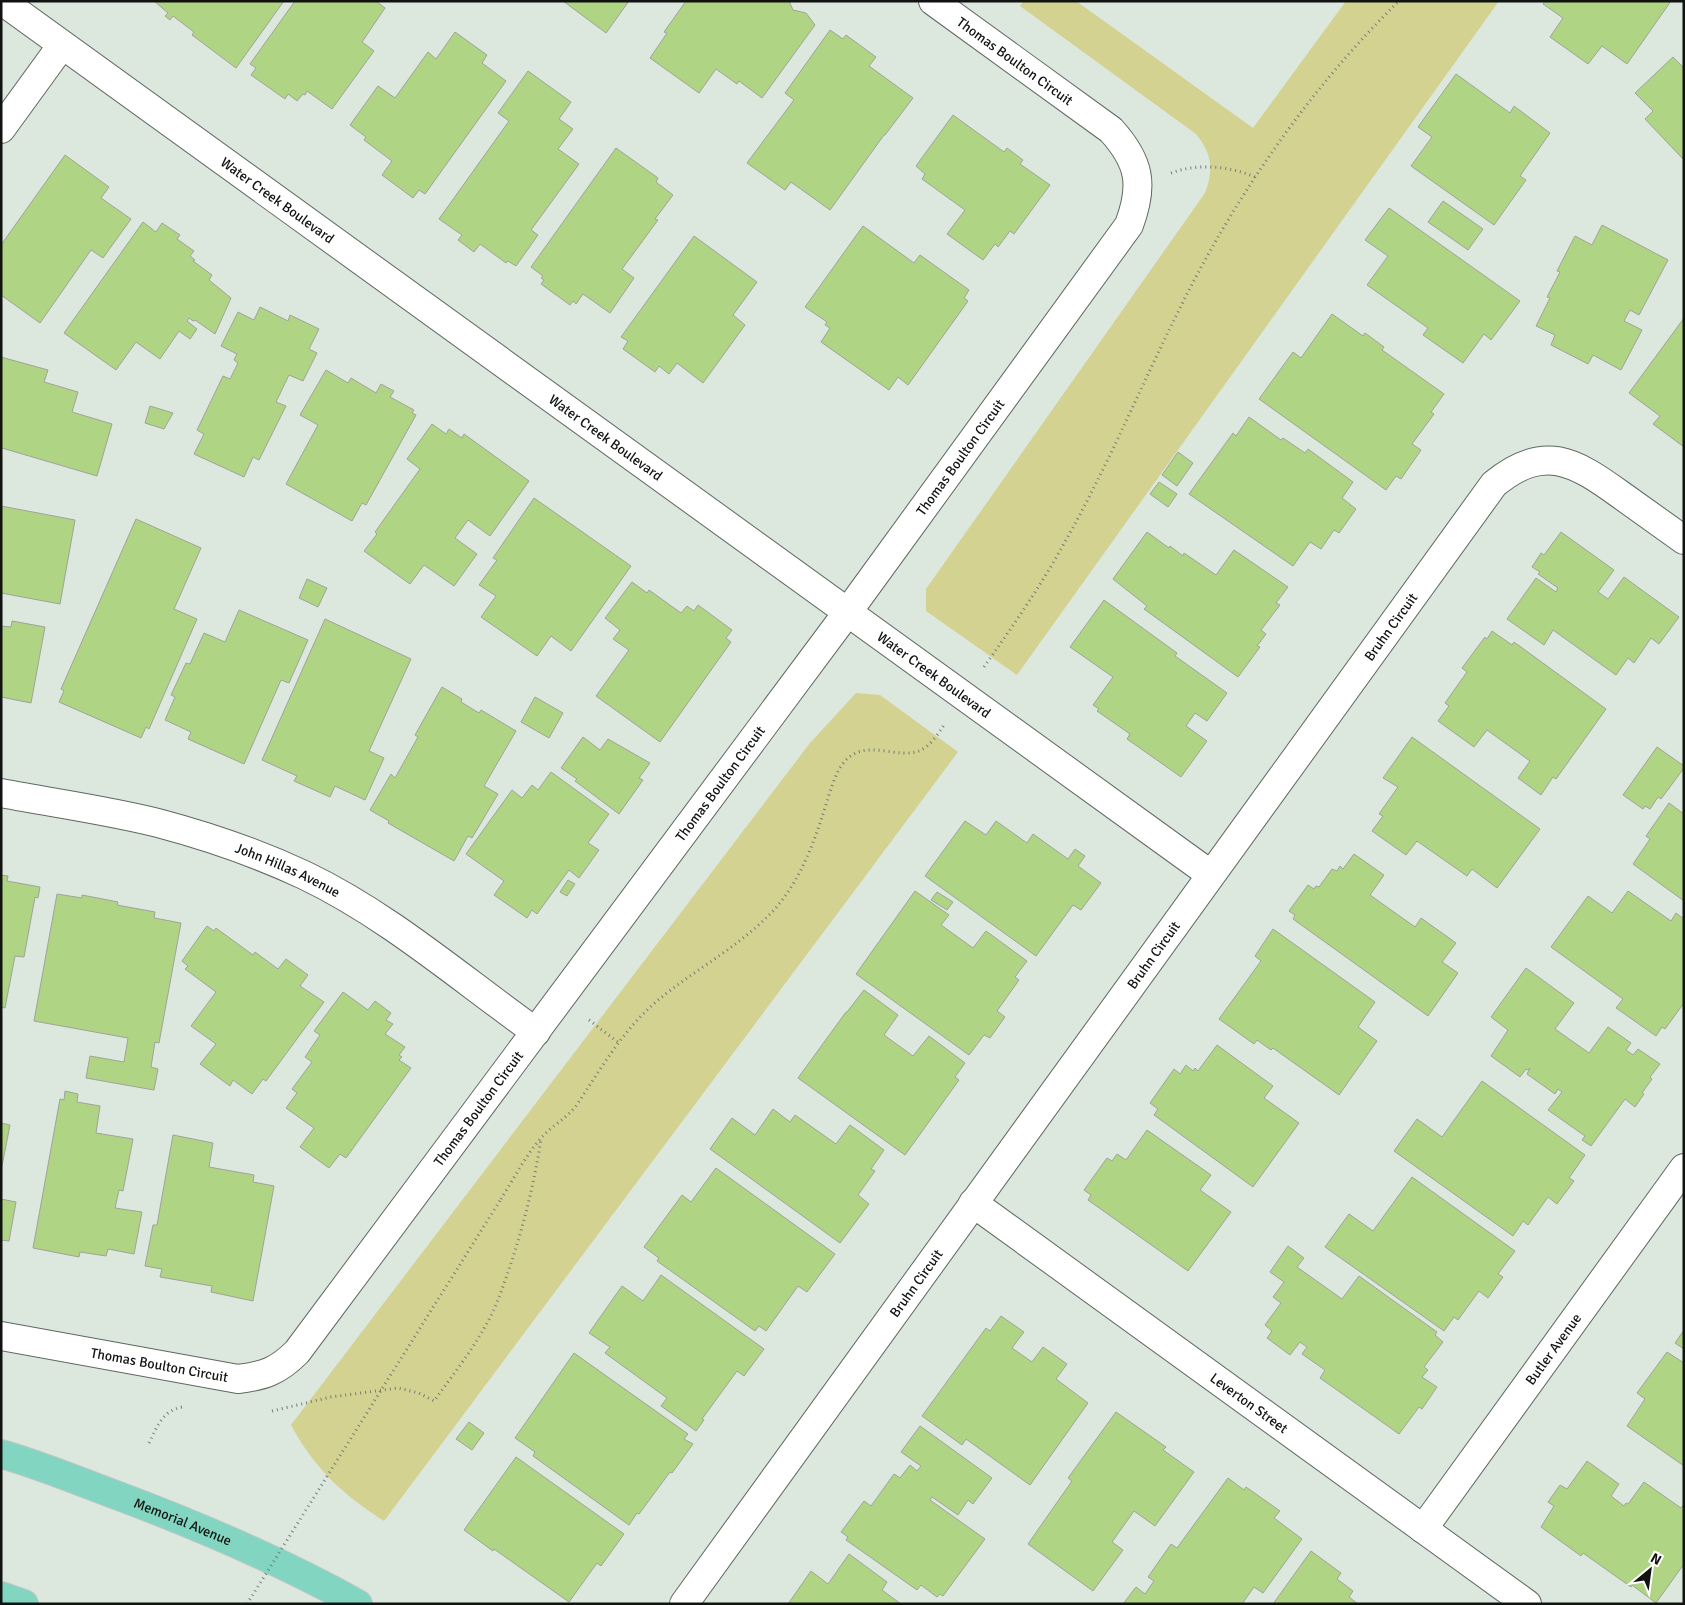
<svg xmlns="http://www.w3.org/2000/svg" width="1685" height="1605" font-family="Signika,sans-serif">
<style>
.green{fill:#d3d291}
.building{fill:#afd484;stroke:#9fa499}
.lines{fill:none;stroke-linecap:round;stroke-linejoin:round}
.street-casing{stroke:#5f6860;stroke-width:30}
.primary-casing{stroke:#c6c6c6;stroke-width:30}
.path{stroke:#767d77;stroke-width:3;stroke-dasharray:1 4;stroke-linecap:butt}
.street{stroke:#fff;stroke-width:28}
.primary{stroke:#82d6c1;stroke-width:28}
.path-bridge{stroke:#767d77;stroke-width:3;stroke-dasharray:1 4;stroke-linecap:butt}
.labels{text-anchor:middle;stroke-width:4.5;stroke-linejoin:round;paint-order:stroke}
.street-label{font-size:14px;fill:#101310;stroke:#fff}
</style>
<rect width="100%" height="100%" fill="#dce7de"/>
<g class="green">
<path d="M1024,1h52l177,127 93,-127h153l-482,674 -91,-64v-22l279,-396c9,-24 7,-39 -9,-59l-176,-128z"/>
<path d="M856,693l24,2 78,57 -574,769c-42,-27 -69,-52 -93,-96l519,-682z"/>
</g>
<g class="building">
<polygon points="154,1 284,1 236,68 192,35 194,32 173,16 170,20 165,16 168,13"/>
<polygon points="295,1 376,1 385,8 362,42 374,51 332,109 307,91 305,95 303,94 297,101 288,94 285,99 251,75 256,68 250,64"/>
<polygon points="563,1 629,1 606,33"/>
<polygon points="686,1 789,1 793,10 806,13 815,25 762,98 739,81 737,84 716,69 699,93 650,58 667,33 664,32"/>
<polygon points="1545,1 1671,1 1627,64 1602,46 1588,64 1550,37 1563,18 1543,4"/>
<polygon points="830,30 843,39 846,35 876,57 869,66 913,98 885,135 884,135 830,210 791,182 785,190 747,163 794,100 785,93"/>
<polygon points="455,32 487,55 482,63 506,81 425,194 419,190 413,198 382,175 392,161 364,140 366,137 350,125 378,86 395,98 428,52 436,59"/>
<polygon points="1673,57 1684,68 1684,160 1645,119 1653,111 1635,93"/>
<polygon points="528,71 571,102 559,119 573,129 558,149 579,164 531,230 538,235 516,266 508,261 506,263 480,244 474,252 458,240 462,235 439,219 509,121 498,113"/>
<polygon points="1456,74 1510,113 1514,106 1550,133 1520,176 1526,180 1494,225 1411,166 1432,137 1418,127"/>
<polygon points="953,115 1004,152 1007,148 1023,160 1020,164 1050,185 1014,234 1010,231 998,247 995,244 983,260 947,234 965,210 922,179 925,174 916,166"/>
<polygon points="616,148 658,178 656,182 673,195 655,219 658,220 622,269 634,278 610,313 583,294 576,304 573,301 570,305 541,284 544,280 541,278 543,276 531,267"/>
<polygon points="65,155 109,187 101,198 131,219 103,258 91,250 40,323 1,295 1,245"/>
<polygon points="1443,201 1483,229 1468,250 1428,222"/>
<polygon points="1389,208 1520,301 1491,340 1484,334 1463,363 1423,335 1428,328 1367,285 1388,256 1365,240"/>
<polygon points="143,222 156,232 162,223 180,235 177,239 194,251 190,256 195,260 193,261 212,275 209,280 231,298 215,334 195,320 193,321 189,318 187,321 197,329 190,339 179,331 160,359 136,342 116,370 64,333"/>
<polygon points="1602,225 1668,260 1639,315 1630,310 1624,321 1642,330 1621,370 1593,355 1588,364 1551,345 1555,335 1536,326 1550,298 1547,297 1560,272 1557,271 1575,236 1592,245"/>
<polygon points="863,226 914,263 920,255 969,290 964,298 968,301 908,385 898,377 889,390 821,342 830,328 825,325 827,322 805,307"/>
<polygon points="694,236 757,282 733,315 745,325 703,383 677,363 669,374 659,366 655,372 623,349 628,341 621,337"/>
<polygon points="260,307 288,321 290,315 319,329 309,349 317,353 303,381 289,375 276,402 286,406 259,460 253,457 244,477 194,454 204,434 197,430 223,376 230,379 238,363 234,360 237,354 221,346 238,312 254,320"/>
<polygon points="1332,314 1363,336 1365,333 1384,347 1382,350 1444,394 1431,412 1434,414 1412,444 1421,450 1401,479 1396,476 1386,490 1259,399 1293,352 1301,358"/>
<polygon points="1684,318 1684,447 1653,424 1660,416 1629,393"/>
<polygon points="1,357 48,370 44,382 78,392 72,412 112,424 97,476 2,448 1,452"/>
<polygon points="326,370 348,383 351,378 376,393 381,384 394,391 390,397 414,410 412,413 416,415 366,505 362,503 352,521 286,484 318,425 300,415"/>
<polygon points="150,406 173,413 164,429 145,423"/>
<polygon points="1249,417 1281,440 1283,438 1305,453 1308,449 1353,482 1342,498 1356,509 1339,533 1334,530 1321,549 1310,542 1293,566 1189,494 1233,433 1236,436"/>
<polygon points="432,424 446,434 449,429 462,438 464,434 529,481 490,536 468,520 455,538 477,554 454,586 424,565 410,584 364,551 377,534 375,532 420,469 407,459"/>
<polygon points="1178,452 1193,463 1177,486 1162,475"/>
<polygon points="1159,482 1177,494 1168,507 1150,494"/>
<polygon points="534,498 631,566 571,651 551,636 537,656 481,617 496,596 479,585 497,560 493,558"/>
<polygon points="1,506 75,520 60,604 1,593"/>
<polygon points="136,519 201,548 174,609 197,619 149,729 146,727 141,738 59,702 64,691 61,689"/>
<polygon points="1147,532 1169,548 1170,546 1183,556 1184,553 1216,575 1234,550 1288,587 1276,603 1280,605 1261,630 1266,634 1257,646 1260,647 1238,677 1144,609 1147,606 1113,579"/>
<polygon points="1561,532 1614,570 1598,592 1608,599 1624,577 1679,617 1659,644 1651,638 1634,663 1628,658 1616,675 1553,630 1544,645 1507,619 1536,578 1556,592 1558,588 1538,574 1540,572 1532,567 1541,553 1544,555"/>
<polygon points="307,579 327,588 318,607 299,598"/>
<polygon points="632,582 647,593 649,590 681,613 687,606 694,611 698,605 732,630 726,638 731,642 660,742 596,696 629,650 613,639 620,630 605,618"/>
<polygon points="1104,600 1177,653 1175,656 1227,693 1207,721 1195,713 1186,726 1207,741 1181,777 1127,739 1130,734 1097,711 1099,709 1093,705 1113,677 1070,647"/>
<polygon points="239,610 308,640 289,683 281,680 244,764 188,739 191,732 165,720 175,697 171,695 186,663 190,664 204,633 225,642"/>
<polygon points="325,619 411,659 369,751 384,758 365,800 335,786 330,797 294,781 297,776 262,760"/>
<polygon points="12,621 45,627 31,703 1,697 1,626 11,627"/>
<polygon points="1492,631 1512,645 1514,642 1606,709 1556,779 1553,777 1541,795 1518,778 1530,761 1487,730 1474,747 1438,721 1449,706 1445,703 1467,672 1462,668 1485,637 1487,639"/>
<polygon points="442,687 462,699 461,702 479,713 481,710 516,731 484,786 498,794 472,838 468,836 454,861 388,823 389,821 370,810 391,774 395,778 418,737 415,735"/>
<polygon points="535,697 563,713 549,738 521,722"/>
<polygon points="583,737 600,750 608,739 650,763 639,778 643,780 619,814 575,781 577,779 561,768"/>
<polygon points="1412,737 1540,829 1497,888 1472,869 1467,876 1417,841 1406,855 1372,831 1383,816 1379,814 1398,787 1383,778"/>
<polygon points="1657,747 1684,766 1684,768 1661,799 1658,797 1650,809 1645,806 1643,809 1623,795"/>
<polygon points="551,772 609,814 588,843 599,850 579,878 569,870 537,914 532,910 527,918 494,895 504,881 466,854 512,790 522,798 532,785 538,790"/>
<polygon points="1669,803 1684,814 1684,901 1633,864 1650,839 1646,836"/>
<polygon points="965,821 986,835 996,821 1027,843 1033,834 1068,859 1075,849 1085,856 1078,866 1101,883 1081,910 1073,905 1036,956 925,876"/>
<polygon points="1354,854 1384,875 1370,895 1415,927 1421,918 1456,943 1442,962 1458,973 1428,1016 1293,919 1295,915 1289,911 1308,885 1314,889 1316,886 1319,887 1332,869 1337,871 1340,866 1343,869"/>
<polygon points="1,875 8,876 7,881 40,887 38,898 35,897 24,957 15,956 5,1008 1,1007"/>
<polygon points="568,880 575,884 567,896 560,892"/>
<polygon points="915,891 949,915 941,925 973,948 986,931 1027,961 1015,977 1019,980 997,1011 1005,1017 990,1038 984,1035 969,1055 856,974"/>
<polygon points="1628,891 1671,921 1676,913 1684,919 1684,1003 1665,1029 1662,1027 1656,1036 1616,1008 1623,999 1551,947 1588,896 1612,913"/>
<polygon points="937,892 953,902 947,910 931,900"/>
<polygon points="57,894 82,898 82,895 118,902 117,905 155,912 154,918 181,923 159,1043 155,1042 151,1067 158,1069 154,1090 86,1078 90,1056 124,1062 128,1038 34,1021"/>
<polygon points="207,926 214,931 216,928 253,955 255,952 278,969 286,959 308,975 300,986 324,1002 266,1081 263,1079 252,1094 233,1080 230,1086 200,1064 216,1044 191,1026 216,992 185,969 188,966 182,961"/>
<polygon points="1273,929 1375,1002 1358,1027 1377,1041 1339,1095 1273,1048 1271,1050 1257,1040 1254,1044 1219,1019 1261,961 1255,956"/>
<polygon points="1526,968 1574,1003 1555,1029 1589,1053 1608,1027 1631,1043 1626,1050 1633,1055 1638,1049 1660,1064 1650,1077 1652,1079 1642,1093 1644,1094 1635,1107 1625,1099 1591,1146 1582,1140 1585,1136 1548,1110 1562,1092 1558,1089 1555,1094 1527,1074 1530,1068 1528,1070 1526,1069 1520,1077 1491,1056 1508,1030 1491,1017"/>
<polygon points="864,990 898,1015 884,1035 913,1056 929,1036 965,1063 955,1077 959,1080 905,1155 798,1078 846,1012 847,1012"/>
<polygon points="343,992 368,1010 375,1001 391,1013 386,1020 393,1024 385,1034 405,1047 399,1055 402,1057 399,1060 411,1068 346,1158 340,1154 329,1168 300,1147 314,1128 286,1108 297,1093 292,1089 312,1062 305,1057 320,1035 314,1031"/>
<polygon points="1217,1045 1273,1086 1264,1098 1299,1123 1253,1187 1154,1115 1158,1109 1150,1103 1174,1069 1180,1074 1186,1065 1193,1071 1195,1068 1198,1071"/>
<polygon points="1482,1081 1585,1155 1569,1178 1574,1181 1557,1204 1548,1197 1528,1225 1523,1221 1513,1236 1394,1151 1417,1119 1442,1137"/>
<polygon points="65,1091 78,1094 77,1102 100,1106 96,1133 133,1139 123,1191 119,1190 115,1208 142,1212 134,1254 108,1249 106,1256 80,1252 79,1257 33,1248 60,1099 64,1100"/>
<polygon points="773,1109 790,1122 795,1115 836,1144 850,1125 884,1150 871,1169 875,1171 858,1195 869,1204 840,1243 710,1149 732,1118 755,1135"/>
<polygon points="1,1123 10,1125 1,1171"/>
<polygon points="1147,1130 1211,1175 1200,1190 1231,1212 1188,1271 1088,1200 1091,1195 1084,1190 1107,1158 1112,1161 1117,1154 1126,1160"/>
<polygon points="173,1135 213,1143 209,1167 254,1175 253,1182 274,1186 253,1301 211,1292 212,1286 160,1277 162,1269 145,1266 153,1225 157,1225"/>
<polygon points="716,1168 835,1254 807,1292 798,1286 766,1331 759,1326 755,1331 657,1261 659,1258 644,1247 682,1195 691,1202"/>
<polygon points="1412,1177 1515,1251 1498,1274 1503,1277 1488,1298 1479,1291 1458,1320 1454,1317 1444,1331 1325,1247 1349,1214 1373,1231"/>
<polygon points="1,1199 16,1202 9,1241 1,1240"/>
<polygon points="1288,1246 1304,1258 1297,1267 1342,1299 1359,1276 1437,1332 1435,1335 1443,1342 1424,1367 1428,1370 1422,1377 1437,1387 1422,1409 1419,1407 1399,1434 1320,1378 1325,1370 1302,1354 1307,1347 1300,1342 1290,1355 1267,1338 1272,1331 1265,1325 1281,1303 1273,1297 1284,1282 1270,1272"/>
<polygon points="661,1275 764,1349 744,1376 737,1371 702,1419 704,1420 696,1431 661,1406 667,1398 605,1353 610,1347 589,1333 622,1286 643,1301"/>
<polygon points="1001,1316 1024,1332 1012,1348 1032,1362 1043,1347 1067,1364 1056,1379 1088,1403 1030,1485 966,1439 962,1445 922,1416 986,1328 990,1331"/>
<polygon points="1684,1330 1684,1349 1675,1343"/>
<polygon points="1667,1352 1684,1363 1684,1466 1627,1426 1645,1399 1637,1393"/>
<polygon points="574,1353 688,1434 684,1439 693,1444 672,1473 670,1472 639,1514 637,1513 629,1525 533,1456 535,1452 515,1438"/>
<polygon points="1116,1412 1166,1447 1163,1450 1194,1472 1155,1526 1134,1511 1112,1542 1123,1550 1093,1591 1028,1544 1072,1481 1068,1478"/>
<polygon points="469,1422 484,1433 472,1450 456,1439"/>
<polygon points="920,1426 992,1478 973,1504 968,1500 958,1515 932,1497 930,1500 985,1539 943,1596 940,1594 937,1597 921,1585 917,1590 846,1540 848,1537 841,1532 864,1501 871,1506 894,1474 900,1478 910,1465 917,1471 921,1466 901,1452"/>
<polygon points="516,1457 624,1534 601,1566 597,1563 569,1602 494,1549 493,1551 464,1530"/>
<polygon points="1587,1461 1619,1484 1611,1496 1624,1506 1626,1503 1628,1504 1644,1482 1681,1508 1684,1504 1684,1564 1656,1603 1632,1585 1631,1587 1583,1553 1581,1556 1541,1527 1554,1506 1548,1502 1560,1485 1567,1489"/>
<polygon points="1228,1478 1244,1490 1246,1487 1280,1511 1274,1518 1302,1539 1263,1593 1254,1587 1242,1604 1123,1604 1136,1587 1145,1594 1154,1581 1148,1577 1171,1544 1177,1548"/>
<polygon points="1311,1551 1341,1573 1337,1579 1353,1591 1349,1597 1358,1604 1273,1604"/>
<polygon points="849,1554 887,1582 882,1590 901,1604 788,1604 811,1571 828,1584"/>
</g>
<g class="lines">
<g class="street-casing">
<g id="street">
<path id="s1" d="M2,1l1208,873"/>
<polyline points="1,129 62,45"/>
<path id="s2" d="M1,793c52,10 105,17 157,30 49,13 99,30 146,52 84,40 156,103 232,157"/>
<path id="s3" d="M973,1203l554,401"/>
<path id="s4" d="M1,1336l237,43c26,-3 40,-8 59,-27l550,-739 282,-388c15,-40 11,-63 -18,-95l-178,-129"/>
<path id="s5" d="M1423,1529l261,-361"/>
<path id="s6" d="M684,1604l810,-1120c50,-41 80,-23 127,11 21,15 42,30 63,45"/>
</g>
</g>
<g class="primary-casing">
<g id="primary">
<path id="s7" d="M1,1454c39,11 77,27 115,41 83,31 165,66 242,109"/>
<polyline points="1,1596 24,1604"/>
</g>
</g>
<g class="path">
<path d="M1171,173c26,-10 59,-7 84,4"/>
<path d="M984,667c29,-41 58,-83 82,-127 45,-80 80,-166 122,-248 54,-105 126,-208 211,-291"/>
<polyline points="589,1020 619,1043"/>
<path d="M501,1199c12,-19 26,-46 42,-63 11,-12 26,-19 35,-33 24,-36 45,-73 79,-102 39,-33 95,-61 126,-102 18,-24 30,-54 39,-82 6,-17 11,-42 23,-56 22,-24 54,0 76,-11 9,-4 17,-16 23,-25"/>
<path d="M272,1411l59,-14 67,-9 21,5 15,8c18,-25 37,-49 52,-76 9,-16 16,-35 22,-53 15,-44 26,-87 33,-133"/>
<path d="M149,1443c8,-16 13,-32 33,-36"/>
</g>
<use href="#street" class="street"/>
<use href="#primary" class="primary"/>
<polyline class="path-bridge" points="247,1604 501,1199"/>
</g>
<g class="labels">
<g class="street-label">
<text transform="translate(1015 61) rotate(36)" y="5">Thomas Boulton Circuit</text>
<text dy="5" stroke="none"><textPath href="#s1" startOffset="340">Water Creek Boulevard</textPath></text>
<text dy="5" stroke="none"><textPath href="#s1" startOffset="745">Water Creek Boulevard</textPath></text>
<text dy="5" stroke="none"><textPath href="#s4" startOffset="1421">Thomas Boulton Circuit</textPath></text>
<text dy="5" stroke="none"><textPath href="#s6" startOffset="1206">Bruhn Circuit</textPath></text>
<text dy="5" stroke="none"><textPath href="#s1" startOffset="1150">Water Creek Boulevard</textPath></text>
<text dy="5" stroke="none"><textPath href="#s4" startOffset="1016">Thomas Boulton Circuit</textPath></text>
<text dy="5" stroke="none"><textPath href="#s2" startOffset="298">John Hillas Avenue</textPath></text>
<text dy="5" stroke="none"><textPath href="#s6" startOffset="801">Bruhn Circuit</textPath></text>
<text dy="5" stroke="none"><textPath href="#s4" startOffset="611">Thomas Boulton Circuit</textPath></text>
<text dy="5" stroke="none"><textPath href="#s6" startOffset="396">Bruhn Circuit</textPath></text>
<text dy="5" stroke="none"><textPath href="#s5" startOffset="222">Butler Avenue</textPath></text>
<text dy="5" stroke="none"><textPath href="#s4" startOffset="161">Thomas Boulton Circuit</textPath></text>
<text dy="5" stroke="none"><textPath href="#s3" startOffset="341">Leverton Street</textPath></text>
<text dy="5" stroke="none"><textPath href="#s7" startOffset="194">Memorial Avenue</textPath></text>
</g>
</g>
<rect width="1685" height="1605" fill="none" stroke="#101310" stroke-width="5"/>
<g transform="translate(1650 1570) rotate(29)" stroke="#ffffff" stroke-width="4" paint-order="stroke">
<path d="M0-4L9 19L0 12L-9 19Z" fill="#101310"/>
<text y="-8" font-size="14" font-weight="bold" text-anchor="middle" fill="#101310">N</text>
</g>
</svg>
